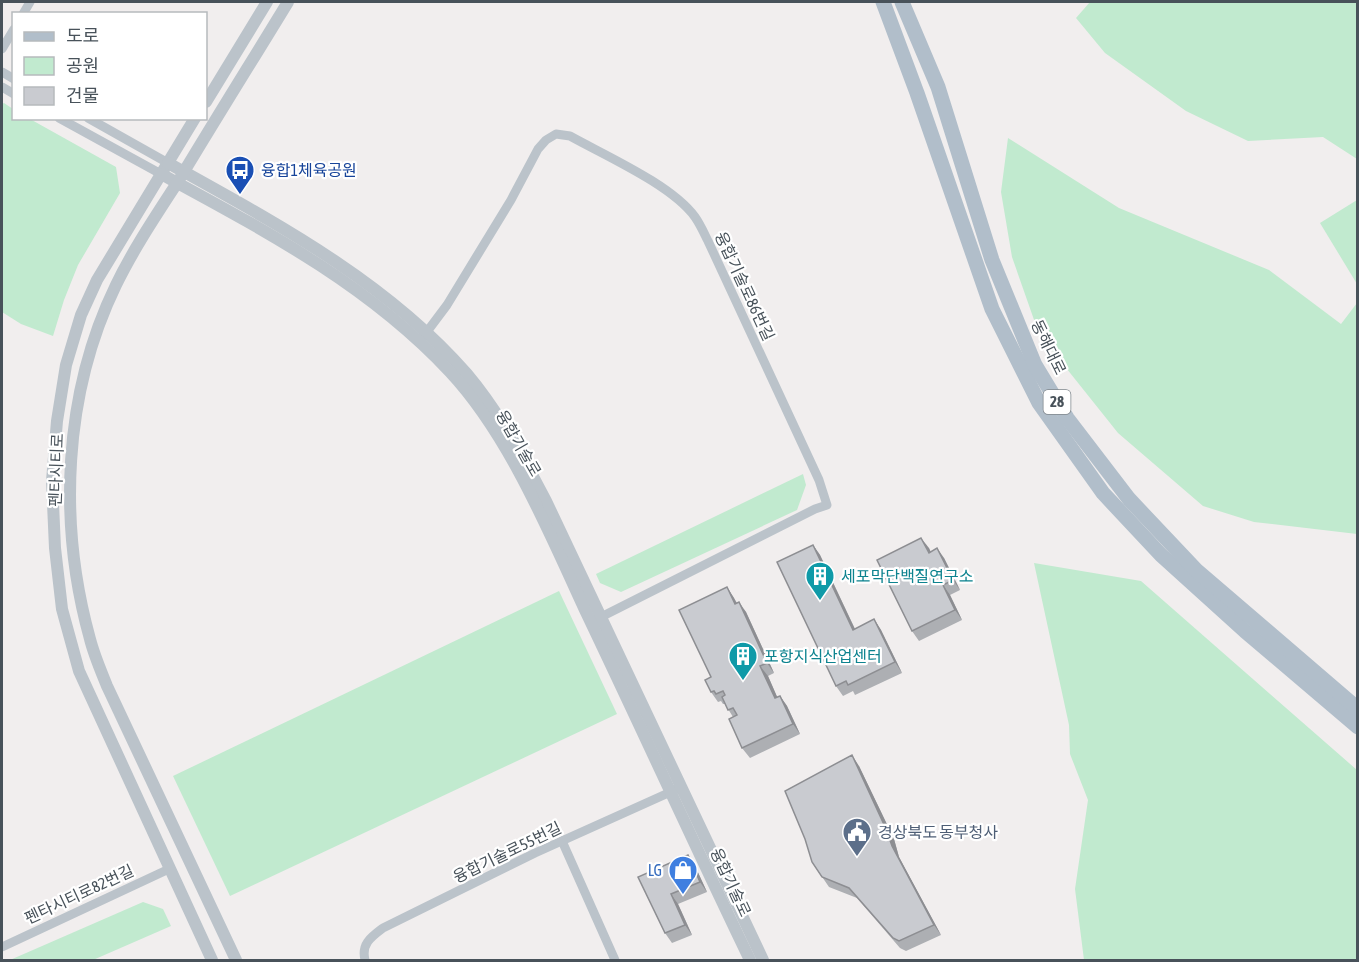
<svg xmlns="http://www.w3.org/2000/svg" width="1359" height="962" font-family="'Asap Condensed','Noto Sans KR',sans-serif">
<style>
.green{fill:#c1eacf}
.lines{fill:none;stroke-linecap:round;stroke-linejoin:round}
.minor{stroke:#bbc3ca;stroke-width:9}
.tertiary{stroke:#bbc3ca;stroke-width:12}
.primary{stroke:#b1beca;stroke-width:15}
.wall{fill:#adafb3}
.shaded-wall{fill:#8d8e92}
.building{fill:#c9cbd0;stroke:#8d8e92;stroke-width:1.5}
.labels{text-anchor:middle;stroke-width:4.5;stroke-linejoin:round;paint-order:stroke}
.shield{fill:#fff;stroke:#7f868c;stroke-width:1.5}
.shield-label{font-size:15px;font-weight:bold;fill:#48525a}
.transit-label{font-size:16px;fill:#164399;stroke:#fff;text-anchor:start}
.street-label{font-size:16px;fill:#48525a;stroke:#fff}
.culture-label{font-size:16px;fill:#0d838f;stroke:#fff;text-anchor:start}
.service-label{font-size:16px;fill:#4e5e75;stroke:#fff;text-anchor:start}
.shop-label{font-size:16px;fill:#366cbe;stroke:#fff;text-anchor:end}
</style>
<rect width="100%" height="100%" fill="#f1eeee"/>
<g class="green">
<polygon points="1090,2 1357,2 1357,159 1323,137 1248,141 1186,111 1105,53 1076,18"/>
<polygon points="4,103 13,109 14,118 30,119 116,167 120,193 78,265 64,300 53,336 21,324 2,312 2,104"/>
<polygon points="1008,138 1119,208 1269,270 1341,324 1357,303 1357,534 1254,522 1203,506 1118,433 1039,334 1012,257 1001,192"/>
<polygon points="1357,200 1357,284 1320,223"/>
<polygon points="803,474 806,485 797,510 621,592 600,583 596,574"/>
<polygon points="1034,563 1141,581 1357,770 1357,960 1084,960 1075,889 1088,800 1070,754 1069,725"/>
<polygon points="559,591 617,714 230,896 173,776"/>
<polygon points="143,902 163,909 171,926 93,960 10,960"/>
</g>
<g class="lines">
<g class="minor">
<polyline points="23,14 30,2"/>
<polyline points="2,49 14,29"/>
<polyline points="2,72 14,79"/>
<polyline points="2,87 14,94"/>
<polyline points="59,118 161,174"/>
<polyline points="88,118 168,163"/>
<path d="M423,337l24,-32 64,-105 27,-51 8,-9 10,-6 14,2c36,20 102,49 125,81 5,7 9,16 13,24l111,239 8,25 -12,4 -218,110"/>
<polyline points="562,841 615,960"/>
<polyline points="2,947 169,869"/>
<path d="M365,960c-4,-16 6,-23 18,-32l152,-75 140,-63"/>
</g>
<g class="tertiary">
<polyline points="206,102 267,2"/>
<polyline points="195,118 97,280 81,315 66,365 57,421 52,481 55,548 62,609 79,671 212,960"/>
<path d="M168,163c106,59 218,118 299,211 32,38 56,83 79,127l217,459"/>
<path d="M161,174c103,56 208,111 289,198 59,63 99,160 135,238 56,117 109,234 165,350"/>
<path d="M236,960l-129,-274c-6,-15 -13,-31 -17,-47 -32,-115 -27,-245 26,-354 18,-37 41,-71 63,-105 36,-60 73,-119 109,-178"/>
</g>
<g class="primary">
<polyline points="883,2 917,93 992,309 1039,403 1103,493 1161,555 1245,631 1358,727"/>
<polyline points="902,2 938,87 992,260 1035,365 1067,418 1129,499 1196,570 1358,709"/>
</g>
</g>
<g class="wall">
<polygon points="813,545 820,555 855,629 874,619 881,630 902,673 855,695 853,691 843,696 836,686"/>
<polygon points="929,548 930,552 944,558 960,590 950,595 962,620 919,641 912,631"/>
<polygon points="727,587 737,603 746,612 774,673 768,676 777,697 780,696 787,706 800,734 750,758 742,748 733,717 725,704 723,704 721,701 718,702 711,692 711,677"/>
<polygon points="859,766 894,839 899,857 941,935 906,951 900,948 857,898 829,887 812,862"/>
<polygon points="695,866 707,892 678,904 692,935 672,943 665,933 638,877"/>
</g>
<g class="shaded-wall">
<polygon points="921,538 929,548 936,563 929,553"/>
<polygon points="813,545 820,555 860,640 853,630"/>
<polygon points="937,548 944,558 960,590 953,580"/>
<polygon points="943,585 950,595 962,620 955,610"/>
<polygon points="727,587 734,598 742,614 735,604"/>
<polygon points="739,602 746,612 774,673 767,663"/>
<polygon points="874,619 881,630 902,673 895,662"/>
<polygon points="760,666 768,676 782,708 775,698"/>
<polygon points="780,696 787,706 800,734 793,724"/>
<polygon points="852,755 859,766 894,839 899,857 941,935 934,925 892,846"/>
<polygon points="688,855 695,866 707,892 700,882"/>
<polygon points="671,894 678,904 692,935 685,925"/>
</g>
<g class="building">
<polygon points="921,538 929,553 937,548 953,580 943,585 955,610 912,631 877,560"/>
<polygon points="813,545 853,630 874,619 895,662 848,685 846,681 836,686 777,562"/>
<polygon points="727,587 735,604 739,602 767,663 760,666 775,698 780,696 793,724 742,748 729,719 737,715 733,708 728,710 722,697 725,695 723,691 716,694 714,691 711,692 705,680 711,677 679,610"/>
<polygon points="852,755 886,829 892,846 934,925 899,941 893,938 849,888 822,877 812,862 805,839 785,791"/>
<polygon points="688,855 700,882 671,894 685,925 665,933 638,877"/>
</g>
<defs>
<g id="bus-pin" transform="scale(1.5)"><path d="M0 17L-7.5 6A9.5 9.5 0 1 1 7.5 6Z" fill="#1a4fb4" stroke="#fff"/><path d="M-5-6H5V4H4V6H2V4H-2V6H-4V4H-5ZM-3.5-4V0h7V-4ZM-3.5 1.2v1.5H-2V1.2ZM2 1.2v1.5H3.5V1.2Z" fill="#fff"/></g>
<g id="building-pin" transform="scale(1.5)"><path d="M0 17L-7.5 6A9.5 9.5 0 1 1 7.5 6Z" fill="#0f9aa8" stroke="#fff"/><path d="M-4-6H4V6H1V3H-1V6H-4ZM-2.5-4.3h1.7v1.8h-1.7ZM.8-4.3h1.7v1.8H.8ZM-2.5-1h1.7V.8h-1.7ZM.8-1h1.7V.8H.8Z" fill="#fff"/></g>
<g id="civic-pin" transform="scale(1.5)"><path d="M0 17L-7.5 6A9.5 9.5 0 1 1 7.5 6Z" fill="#5c6f8a" stroke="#fff"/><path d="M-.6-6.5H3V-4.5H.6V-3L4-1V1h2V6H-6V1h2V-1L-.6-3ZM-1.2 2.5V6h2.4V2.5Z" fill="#fff"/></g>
<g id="shop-pin" transform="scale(1.5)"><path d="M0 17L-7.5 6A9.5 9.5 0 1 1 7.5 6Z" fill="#3f7fe0" stroke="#fff"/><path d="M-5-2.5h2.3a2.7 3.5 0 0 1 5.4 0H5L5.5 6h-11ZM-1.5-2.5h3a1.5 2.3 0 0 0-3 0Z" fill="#fff"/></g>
</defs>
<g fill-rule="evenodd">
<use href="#bus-pin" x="240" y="170"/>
<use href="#building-pin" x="820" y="576"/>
<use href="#building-pin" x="743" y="656"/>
<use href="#civic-pin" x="857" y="832"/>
<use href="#shop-pin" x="683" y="870"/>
</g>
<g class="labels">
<rect class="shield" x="1043.5" y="390" width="27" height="24" rx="4.5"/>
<g class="shield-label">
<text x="1057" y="407">28</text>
</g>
<g class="transit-label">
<text x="261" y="176">융합1체육공원</text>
</g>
<g class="street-label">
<text transform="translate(745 286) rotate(65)" y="6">융합기술로86번길</text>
<text transform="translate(1049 347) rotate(64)" y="6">동해대로</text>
<text transform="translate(519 443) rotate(60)" y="6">융합기술로</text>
<text transform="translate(56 470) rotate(-88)" y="6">펜타시티로</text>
<text transform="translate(507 852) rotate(-26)" y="6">융합기술로55번길</text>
<text transform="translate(731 882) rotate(65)" y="6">융합기술로</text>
<text transform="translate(79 894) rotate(-25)" y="6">펜타시티로82번길</text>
</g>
<g class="culture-label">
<text x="841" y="582">세포막단백질연구소</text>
<text x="764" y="662">포항지식산업센터</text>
</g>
<g class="service-label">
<text x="878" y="838">경상북도 동부청사</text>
</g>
<g class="shop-label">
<text x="662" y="876">LG</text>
</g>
</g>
<rect width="1359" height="962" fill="none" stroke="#48525a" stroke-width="6"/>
<rect x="12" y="12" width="195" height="108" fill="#ffffff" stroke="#b6babd" stroke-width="1.5"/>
<rect x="24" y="32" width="30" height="9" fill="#b1beca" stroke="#b6babd" stroke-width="1.5"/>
<text x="66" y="42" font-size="18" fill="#48525a">도로</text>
<rect x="24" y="57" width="30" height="18" fill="#c1eacf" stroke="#b6babd" stroke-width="1.5"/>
<text x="66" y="72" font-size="18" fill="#48525a">공원</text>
<rect x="24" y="87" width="30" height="18" fill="#c9cbd0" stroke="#b6babd" stroke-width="1.5"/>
<text x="66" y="102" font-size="18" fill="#48525a">건물</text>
</svg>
